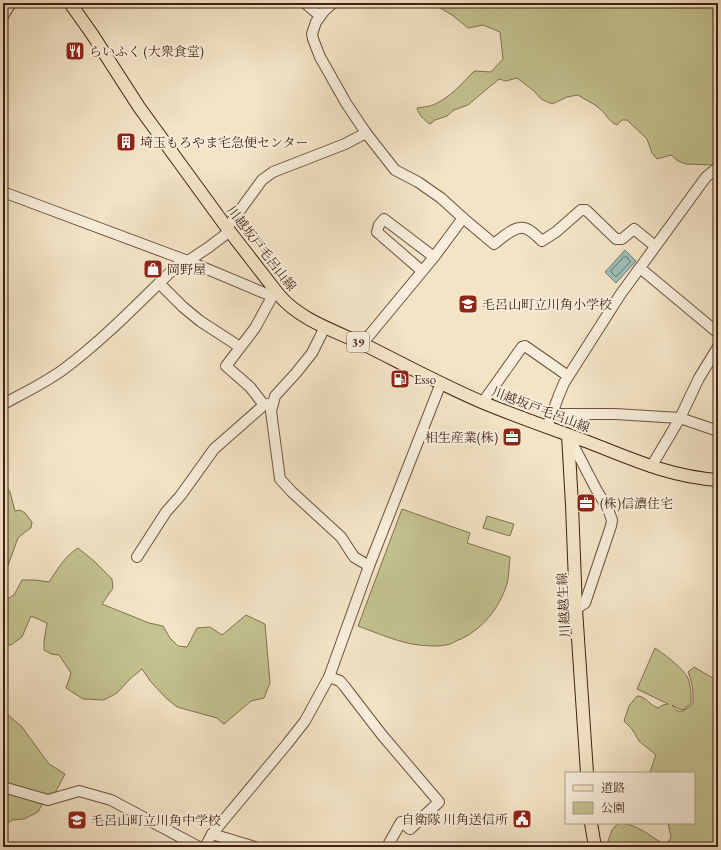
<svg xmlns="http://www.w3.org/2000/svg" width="721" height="850" font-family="'EB Garamond','Noto Serif JP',serif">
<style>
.green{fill:#c3c290;stroke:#827050}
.water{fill:#9bbeb8;stroke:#777e75}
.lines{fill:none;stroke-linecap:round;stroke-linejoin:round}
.shore{stroke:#6e6e64;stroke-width:1}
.minor-casing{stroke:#6d503e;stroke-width:12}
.major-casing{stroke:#401f11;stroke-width:14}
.minor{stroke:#f7edda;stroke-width:10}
.major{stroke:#f3e4c6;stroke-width:12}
.labels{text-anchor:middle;stroke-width:4;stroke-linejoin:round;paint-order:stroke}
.shield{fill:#f7edda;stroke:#775d4d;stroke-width:1}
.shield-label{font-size:12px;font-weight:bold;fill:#401f11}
.poi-label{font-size:13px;fill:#401f11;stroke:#f7edda;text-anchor:start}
.street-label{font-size:13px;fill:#401f11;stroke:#f7edda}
</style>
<rect width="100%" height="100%" fill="#f3e4c6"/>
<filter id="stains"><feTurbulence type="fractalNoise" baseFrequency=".005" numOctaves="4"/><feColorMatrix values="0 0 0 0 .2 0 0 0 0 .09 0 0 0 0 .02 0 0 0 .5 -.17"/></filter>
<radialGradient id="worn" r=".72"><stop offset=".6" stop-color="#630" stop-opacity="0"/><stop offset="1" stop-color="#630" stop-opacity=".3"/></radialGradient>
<g class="green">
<path d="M432,3h286v161l-4,1 -28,-1 -8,-3 -7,-6 -14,4 -5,-6 -5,-14 -20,-19h-5l-5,5c-9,-4 -10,-10 -17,-16 -6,-6 -15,-9 -22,-14l-11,2 -15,7 -11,-5 -7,-8 -17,-13 -11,3 -7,-2 -31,26 -14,5 -7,6 -12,4 -5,4c-6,-4 -11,-9 -13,-16 5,-1 11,-1 16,-3 16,-7 28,-20 40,-33l3,-1 15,1 12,-13 -3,-27 -17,-7 -15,3 -16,-13z"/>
<polygon points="3,481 10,492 15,511 20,510 25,513 32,522 31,528 25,532 18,538 3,579"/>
<path d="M402,509l68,24 -3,10 43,14c-1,9 -1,19 -3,27 -8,24 -23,44 -46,55 -4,1 -8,4 -11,5 -10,3 -21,2 -31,1 -19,-2 -42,-12 -61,-19z"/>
<polygon points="487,516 514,524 510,536 483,528"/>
<path d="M78,548l16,13 18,18 1,9 -11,16 47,19 14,3 7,12 8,8 9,1 10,-19 13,-1 12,8 24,-20 19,9 5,59 -6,15 -13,3 -27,23 -7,-6 -40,-11 -11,-9 -15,-16 -9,-13 -12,10 -13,14 -13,7 -21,-1 -17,-11 5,-15 -12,-18 -8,-1 -7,-4v-9l3,-18 -16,-7 -9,21 -11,8 -8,-1v-41l1,-2 10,-6 8,-15h13l14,2c8,-12 16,-26 29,-34z"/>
<path d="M655,648c9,6 31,22 34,33 2,6 2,15 2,22l-8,7 -4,-1 -7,-4 4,5 4,2 6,-3 7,-5c0,-12 0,-21 -5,-32l6,-5 24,14v166h-112l6,-17 6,-7c18,0 34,14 48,23l5,-9 -3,-14h26v-50h-44l1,-4 5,-14 -17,-14 -7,-12 -8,-8 5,-15 8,-10c9,0 12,9 21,12l5,-3 5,-1 -31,-15z"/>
<polygon points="3,711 7,714 22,727 49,764 65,774 55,793 44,801 38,812 24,819 12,820 3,827"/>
</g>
<polygon class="water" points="625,250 636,261 616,283 605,272"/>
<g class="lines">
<polygon class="shore" points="624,257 627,257 629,260 630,262 617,276 615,276 612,273 611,271"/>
<g class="minor-casing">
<g id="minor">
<polyline points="305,3 320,16"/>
<polyline points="333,3 324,11 316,22 312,34 313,39 320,57 346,103 366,133 395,170 418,182 441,198 463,218 434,257 362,344"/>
<polyline points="3,16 11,3"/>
<polyline points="3,192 188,261 269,295 279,295"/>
<path d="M463,218l31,26c8,-6 20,-18 30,-16 7,1 13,9 18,13l14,-9 25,-22h5l30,29h6l12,-10 21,17"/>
<polyline points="227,228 262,180 273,172 345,144 366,133"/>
<polyline points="188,261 209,247 230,231"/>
<polyline points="640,268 718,333"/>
<polyline points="422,271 377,232 379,225 384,219 434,257"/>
<polyline points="159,283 183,307 200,321 240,347"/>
<polyline points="325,327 312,353 296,373 275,396 271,411 280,479 292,492 341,537 354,557 369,566"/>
<polyline points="483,402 522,347 525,346 568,376"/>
<path d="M3,404c21,-11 42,-21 61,-35 43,-32 80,-72 119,-109"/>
<polyline points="264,405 250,387 226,366 255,328 273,295"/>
<polyline points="551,414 615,414 680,418 718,431"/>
<polyline points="547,427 559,395 564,383 620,295 706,177 718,167"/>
<polyline points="568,435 596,489 608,509 612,520 611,526 585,603 576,609"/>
<polyline points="651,467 680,418 699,378 718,347"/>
<polyline points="137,557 166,512 181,495 214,449 264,405 273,403"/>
<polyline points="329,677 340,681 345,687 382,735 439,802 410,829 401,822 387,847"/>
<polyline points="3,787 48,800 79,791 111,800 199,847"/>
<polyline points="212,834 255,847"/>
<polyline points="205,847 212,834 287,744 305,721 329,677 369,566 441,383"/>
</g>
</g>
<g class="major-casing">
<g id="major">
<path d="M70,3l22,31 47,73 88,121 52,67c22,26 57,36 88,51 38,19 77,40 117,57 34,14 69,26 104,39 44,17 82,35 130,38"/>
<polyline points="568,435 572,505 576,609 587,773"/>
<polyline points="591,823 595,847"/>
</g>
</g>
<use href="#minor" class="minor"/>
<use href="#major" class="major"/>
</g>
<defs>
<g id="restaurant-square" transform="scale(1)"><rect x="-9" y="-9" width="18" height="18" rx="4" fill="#8f2418" stroke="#f7edda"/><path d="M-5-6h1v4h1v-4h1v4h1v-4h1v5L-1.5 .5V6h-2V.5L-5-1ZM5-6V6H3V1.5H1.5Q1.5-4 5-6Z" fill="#fff"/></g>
<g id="building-square" transform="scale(1)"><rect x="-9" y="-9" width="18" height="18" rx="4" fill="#8f2418" stroke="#f7edda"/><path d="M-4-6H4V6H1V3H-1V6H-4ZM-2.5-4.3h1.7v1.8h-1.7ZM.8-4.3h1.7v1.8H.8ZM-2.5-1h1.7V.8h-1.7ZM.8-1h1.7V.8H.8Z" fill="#fff"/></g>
<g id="shop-square" transform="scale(1)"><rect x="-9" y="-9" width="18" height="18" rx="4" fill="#8f2418" stroke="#f7edda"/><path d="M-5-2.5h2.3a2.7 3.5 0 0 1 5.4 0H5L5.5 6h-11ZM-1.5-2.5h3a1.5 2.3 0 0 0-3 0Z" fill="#fff"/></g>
<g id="school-square" transform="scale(1)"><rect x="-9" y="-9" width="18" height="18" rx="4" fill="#8f2418" stroke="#f7edda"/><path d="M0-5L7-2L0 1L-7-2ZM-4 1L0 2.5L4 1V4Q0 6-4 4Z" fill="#fff"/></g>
<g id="fuel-square" transform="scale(1)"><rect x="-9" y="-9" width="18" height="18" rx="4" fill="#8f2418" stroke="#f7edda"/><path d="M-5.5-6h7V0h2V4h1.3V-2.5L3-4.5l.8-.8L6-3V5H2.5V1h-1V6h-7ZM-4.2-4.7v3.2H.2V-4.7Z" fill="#fff"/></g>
<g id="office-square" transform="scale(1)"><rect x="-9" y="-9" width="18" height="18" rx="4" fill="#8f2418" stroke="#f7edda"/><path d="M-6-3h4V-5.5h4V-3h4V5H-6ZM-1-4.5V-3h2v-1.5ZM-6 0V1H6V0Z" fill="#fff"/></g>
<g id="civic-square" transform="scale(1)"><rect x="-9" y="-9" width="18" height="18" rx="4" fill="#8f2418" stroke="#f7edda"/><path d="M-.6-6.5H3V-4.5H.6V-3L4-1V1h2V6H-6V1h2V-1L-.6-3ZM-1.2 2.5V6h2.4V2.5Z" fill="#fff"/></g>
</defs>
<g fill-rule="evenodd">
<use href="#restaurant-square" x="75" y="51"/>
<use href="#building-square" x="126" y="142"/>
<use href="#shop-square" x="153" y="269"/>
<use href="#school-square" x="468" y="304"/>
<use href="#fuel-square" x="400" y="379"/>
<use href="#office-square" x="512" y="437"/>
<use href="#office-square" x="586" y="503"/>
<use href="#civic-square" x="522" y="819"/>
<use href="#school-square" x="77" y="820"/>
</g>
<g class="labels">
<rect class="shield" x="347" y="332" width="22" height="20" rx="3"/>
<g class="shield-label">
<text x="358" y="346">39</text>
</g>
<g class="poi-label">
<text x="89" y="56">らいふく (大衆食堂)</text>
<text x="140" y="147">埼玉もろやま宅急便センター</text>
<text x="167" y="274">岡野屋</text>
<text x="482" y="309">毛呂山町立川角小学校</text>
<text x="414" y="384">Esso</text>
<text x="498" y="442" text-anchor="end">相生産業(株)</text>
<text x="600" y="508">(株)信濃住宅</text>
<text x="508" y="824" text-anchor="end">自衛隊 川角送信所</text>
<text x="91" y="825">毛呂山町立川角中学校</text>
</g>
<g class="street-label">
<text transform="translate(262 248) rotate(52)" y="5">川越坂戸毛呂山線</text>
<text transform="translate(541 409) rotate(21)" y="5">川越坂戸毛呂山線</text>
<text transform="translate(563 605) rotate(-93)" y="5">川越越生線</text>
</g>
</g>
<rect width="721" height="850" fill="none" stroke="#f3e4c6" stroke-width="16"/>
<rect x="4" y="4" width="713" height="842" fill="none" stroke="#401f11" stroke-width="2"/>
<rect x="8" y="8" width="705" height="834" fill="none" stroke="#401f11"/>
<rect x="565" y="772" width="130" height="52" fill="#f7edda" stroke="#ae9b8a"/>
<rect x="573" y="785" width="20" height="6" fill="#f3e4c6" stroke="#ae9b8a"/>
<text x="601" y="792" font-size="12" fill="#401f11">道路</text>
<rect x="573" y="802" width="20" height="12" fill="#c3c290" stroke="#ae9b8a"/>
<text x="601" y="812" font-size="12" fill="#401f11">公園</text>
<rect width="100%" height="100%" filter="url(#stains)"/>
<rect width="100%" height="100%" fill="url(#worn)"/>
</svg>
